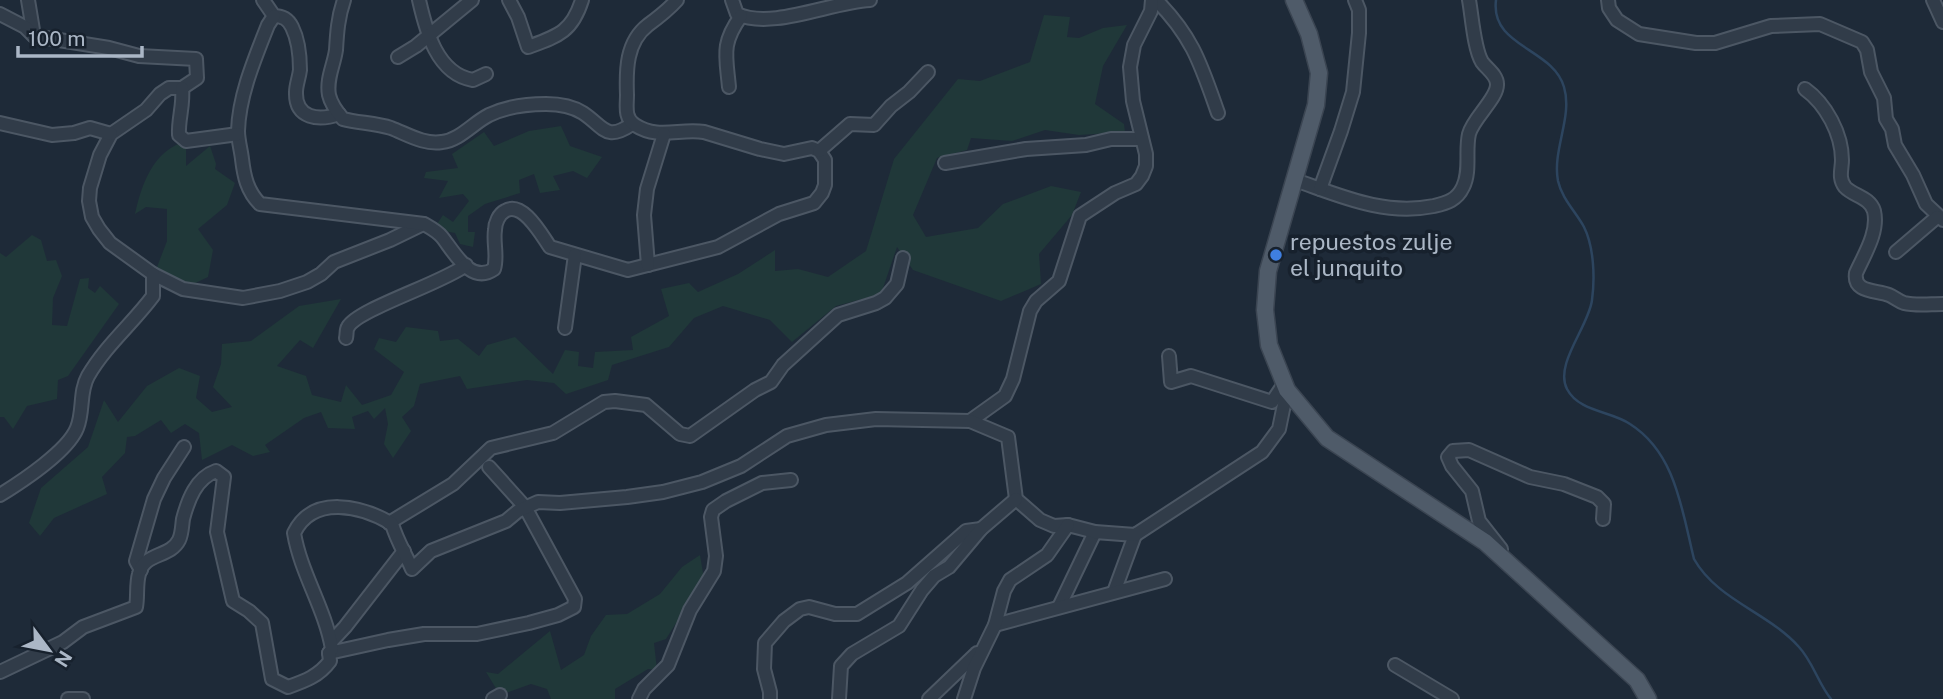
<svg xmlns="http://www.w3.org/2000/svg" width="1943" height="699" font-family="'Public Sans',sans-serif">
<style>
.green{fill:#203839}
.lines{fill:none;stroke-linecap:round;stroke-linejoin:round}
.stream{stroke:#2d455f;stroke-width:2.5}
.minor-casing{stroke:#4c5764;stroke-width:16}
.major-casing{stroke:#3b4552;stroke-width:19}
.minor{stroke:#313c49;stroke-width:12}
.major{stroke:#4f5b69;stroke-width:16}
.shop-dot{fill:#3f7fe0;stroke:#17212d;stroke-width:2.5}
.labels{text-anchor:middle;stroke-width:7;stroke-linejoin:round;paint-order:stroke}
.poi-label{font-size:23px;fill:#abb7c6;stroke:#17212d;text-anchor:start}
</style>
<rect width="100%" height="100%" fill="#1e2a38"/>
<g class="green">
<polygon points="1044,15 1070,17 1067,37 1079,38 1103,28 1127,25 1103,66 1095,104 1124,124 1125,132 1079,135 1045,130 1012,141 971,138 967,150 937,158 913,215 926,237 978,228 1003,204 1051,186 1081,192 1072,215 1039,254 1041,284 1001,301 913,270 897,247 881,294 836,306 792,342 770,320 723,306 694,318 669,347 612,365 608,380 566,394 554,383 527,380 467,389 460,376 420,384 414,406 402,417 411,431 393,458 384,444 388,424 385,408 374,419 368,411 352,417 355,429 328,428 321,412 304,418 265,445 270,452 253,456 232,445 202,460 199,433 185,424 171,433 161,420 135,436 127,437 125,453 102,477 107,494 54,518 40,536 29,523 41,488 88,447 104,400 118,422 147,386 179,368 200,376 196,398 212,412 232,407 213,387 221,364 222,344 251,341 299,306 341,299 313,348 300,340 277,366 306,376 312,395 341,402 346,385 362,405 391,395 404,372 374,349 379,338 396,342 406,327 438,331 440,341 458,339 479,356 487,345 515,337 553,374 565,350 579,352 578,366 593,368 595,352 633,350 631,337 669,316 661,289 689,283 698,292 738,274 775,250 775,271 798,269 828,277 866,251 894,159 958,79 980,81 1030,62"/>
<polygon points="561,126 570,146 602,157 587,178 573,171 553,176 560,190 540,193 534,174 519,180 520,193 485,204 468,216 468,232 475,232 473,247 460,244 455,233 444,231 437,224 443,215 453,222 469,201 463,194 439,198 448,181 424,178 426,172 458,168 452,154 484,132 494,146 529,131"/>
<path d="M186,141v25l24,-20 6,18 -1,5 20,14 -8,22 -29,24 15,21 -5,27 -25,12 -26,-22 10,-26v-32l-21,-2 -11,7c7,-31 18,-63 51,-73z"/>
<polygon points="32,235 41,240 47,261 56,260 62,276 53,298 52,325 67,326 80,279 89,278 88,288 95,293 100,286 119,304 68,376 58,380 57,399 27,406 13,429 4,417 0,417 0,253 6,257"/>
<polygon points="700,555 704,579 666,639 654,643 657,670 648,669 615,689 615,699 551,699 547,689 531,684 500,695 486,672 498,674 550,631 561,670 584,655 591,636 606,615 627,614 660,594 682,567"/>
</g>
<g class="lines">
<path class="stream" d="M1496,0c-6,47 57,48 68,87 9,30 -12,63 -6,94 4,18 18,31 26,46 10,20 11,51 8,73 -3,26 -38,64 -25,89 12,23 44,22 63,35 46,29 52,87 64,135 23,41 75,54 105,88 14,15 19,36 32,52"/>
<g class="minor-casing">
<g id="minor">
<polyline points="28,0 34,36"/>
<path d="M263,0l11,16c9,0 14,3 18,11 7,14 8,28 8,43 -1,8 -4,15 -4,22 -1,27 23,29 43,22"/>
<path d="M344,0c-6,17 -7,33 -8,50 -2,15 -10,29 -7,45 2,9 8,17 14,24 15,4 33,4 48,9 16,6 33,17 51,14 18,-2 31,-19 47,-27 17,-8 38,-11 57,-11 13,0 26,2 37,9 21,14 23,29 49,11"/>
<path d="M419,0c7,31 18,74 54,80l13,-6"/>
<path d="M509,0l9,17 10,30c30,-11 44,-15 54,-47"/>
<path d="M732,0l5,14c35,16 94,-12 133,-14"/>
<path d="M1156,0c37,37 45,65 62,113"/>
<polyline points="1608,0 1609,8 1617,20 1639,34 1696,43 1715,43 1771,26 1820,24 1862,42 1867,50 1871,72 1884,98 1886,119 1892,129 1895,145 1913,175 1926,204 1943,220"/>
<polyline points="1933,0 1943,22"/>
<polyline points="0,14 25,27 34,36 109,48 139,56 196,59 197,78 182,88 169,88 160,94 146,110 111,134 100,155 90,188 89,201 92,217 99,229 110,243 153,274 183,289 243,298 280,291 307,282 321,274 334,262 390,240 423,224"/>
<path d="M274,16l-6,9c-13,33 -29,70 -30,106 0,9 3,19 4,28 2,17 5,32 18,45l164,20c7,4 13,7 18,13 12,15 29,48 52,32 4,-13 -1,-26 1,-39 0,-7 4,-16 10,-19 18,-11 37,25 45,36l78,23 90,-23 61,-33 35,-11 8,-10 3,-8v-25l-6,-9 -7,-3 -28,6 -24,-5 -56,-17c-24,-4 -46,8 -69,-7 -11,-7 -8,-19 -8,-30 -1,-25 -1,-53 21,-70 11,-8 20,-15 29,-25"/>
<polyline points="398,57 416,46 472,0"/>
<path d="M729,87c-3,-32 -8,-43 12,-71"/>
<path d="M182,88c2,17 -4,31 -3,47l7,6 52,-7"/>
<path d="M1805,89c21,15 37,45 37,71 0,9 -4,18 3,27 8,9 25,10 29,24 5,21 -10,44 -18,62 -3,20 20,17 33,22 5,2 9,6 15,8 12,3 26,1 39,1"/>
<polyline points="0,123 52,135 74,133 90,128 111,134"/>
<polyline points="819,151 850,124 874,125 891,106 909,92 928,72"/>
<polyline points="945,163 1026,149 1086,145 1111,139 1142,139"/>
<path d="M1295,180c46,16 89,36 139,26 13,-3 23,-6 29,-19 8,-16 2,-36 6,-53 4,-16 29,-36 28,-50 0,-9 -10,-15 -15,-22 -8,-13 -10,-46 -13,-62"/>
<polyline points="1320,189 1341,131 1353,92 1359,33 1359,10 1355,0"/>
<polyline points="1896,252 1937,217"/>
<polyline points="648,265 644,215 647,189 664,134"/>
<polyline points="565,328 575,255"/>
<path d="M346,338c1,-4 0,-8 2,-11 10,-18 95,-44 118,-62"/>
<polyline points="1169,356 1171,382 1191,376 1272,402 1284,384"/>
<polyline points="970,421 1005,396 1013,379 1030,311 1036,301 1059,281 1080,216 1115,193 1136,184 1142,176 1146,166 1146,154 1133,101 1130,67 1134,45 1151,11 1152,0"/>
<path d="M0,495c21,-13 68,-44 77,-67 7,-17 2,-36 11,-52 18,-31 45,-53 65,-80v-22"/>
<polyline points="389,523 453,484 491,448 553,433 604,402 615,401 646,405 680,434 690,436 755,390 771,382 783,365 838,315 876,303 885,298 897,284 903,258"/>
<polyline points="1501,549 1479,521 1472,491 1452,466 1448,457 1453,451 1469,450 1530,477 1564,484 1597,497 1604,504 1603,519"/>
<polyline points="141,570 136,561 154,499 164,478 184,447"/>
<polyline points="1114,592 1135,535"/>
<polyline points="1059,607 1095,532"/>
<polyline points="995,625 1165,579"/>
<polyline points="331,642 345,627 404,551"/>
<polyline points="329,653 388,640 424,634 477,634 529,623 558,615 574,607 575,599 525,507 489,467"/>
<polyline points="1395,665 1452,699"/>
<path d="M0,672l63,-30 20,-15 53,-20c2,-10 0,-23 3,-33 5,-22 31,-16 40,-34 3,-6 3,-14 4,-21 5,-19 13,-41 33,-48l8,6 -7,55 16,69 16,10 13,12 10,56 16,8c17,-6 31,-11 42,-26l-1,-8 3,-4c-7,-41 -31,-75 -38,-116 19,-39 68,-27 98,-9 5,17 13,29 20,45l19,-18 75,-30 12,-10 20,-9 22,1 67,-6 36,-5 39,-10 39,-16 46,-30 39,-11 50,-6 94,2 38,16 8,62 24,21 14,6 14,-1 27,7 40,3 127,-83 17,-23 8,-39"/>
<polyline points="68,699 83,699"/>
<polyline points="493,699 500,695"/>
<polyline points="639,699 644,689 668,665 690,610 714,571 716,556 711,517 713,510 726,501 762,483 791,480"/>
<polyline points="770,699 770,692 764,669 765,643 784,621 800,609 809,607 835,614 857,614 907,583 966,531 981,529"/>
<polyline points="839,699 841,666 852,654 899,626 922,590 934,576 949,567 981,529 1016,499"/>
<polyline points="929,699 977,653"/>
<polyline points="964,699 974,668 995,625 1004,591 1010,580 1047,555 1068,525"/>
</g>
</g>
<g class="major-casing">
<polyline id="major" points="1294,0 1309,34 1319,73 1316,105 1268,271 1265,310 1269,345 1287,390 1327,438 1485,542 1637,680 1648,699"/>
</g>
<use href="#minor" class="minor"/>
<use href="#major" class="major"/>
</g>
<circle class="shop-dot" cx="1276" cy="255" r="7"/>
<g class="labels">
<g class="poi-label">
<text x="1290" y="250">repuestos zulje<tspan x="1290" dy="26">el junquito</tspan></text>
</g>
</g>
<g transform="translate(49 650) rotate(122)" stroke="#17212d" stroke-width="5" paint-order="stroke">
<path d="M0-5L12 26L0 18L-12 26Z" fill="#abb7c6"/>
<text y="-10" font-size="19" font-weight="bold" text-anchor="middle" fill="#abb7c6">N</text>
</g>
<path d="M18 46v10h124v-10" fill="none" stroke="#abb7c6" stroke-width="3.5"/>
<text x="28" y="46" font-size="21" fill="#abb7c6" stroke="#17212d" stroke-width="5" paint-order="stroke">100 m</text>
</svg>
